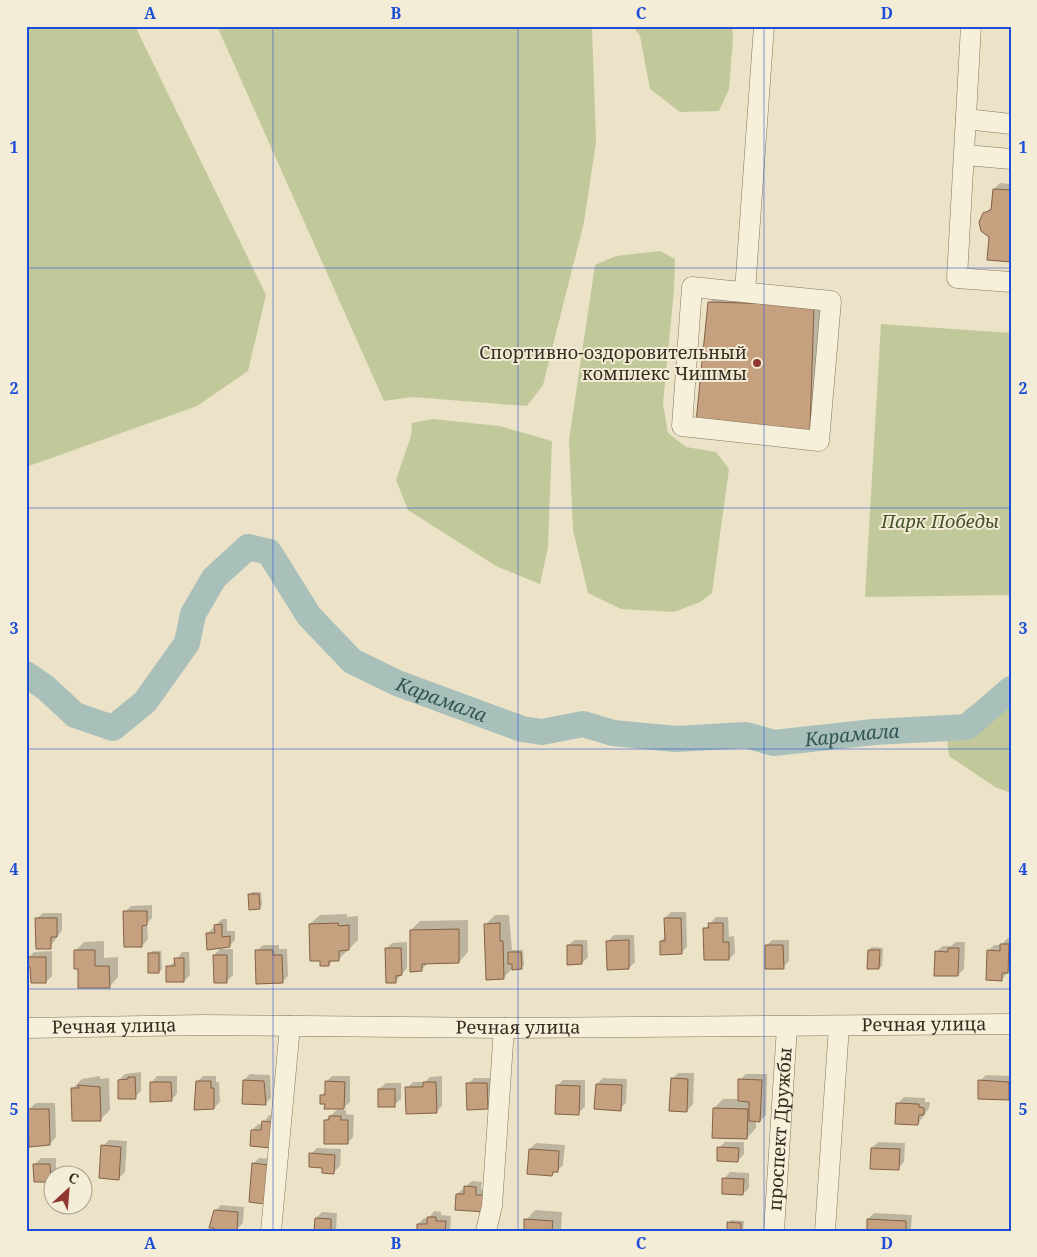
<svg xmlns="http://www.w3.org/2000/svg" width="1037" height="1257" font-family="'Noto Serif',serif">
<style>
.green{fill:#c1c99b}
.shadow{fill:#0003}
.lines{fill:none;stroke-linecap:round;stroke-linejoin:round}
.river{stroke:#a8bfba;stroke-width:26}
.building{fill:#c6a17f;stroke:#836145}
.minor-casing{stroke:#85755d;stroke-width:21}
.minor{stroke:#f6efd9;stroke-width:20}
.grid{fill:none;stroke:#1d4ed8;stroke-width:1;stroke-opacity:0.55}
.poi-dot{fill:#903732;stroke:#f3ecd6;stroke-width:2}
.labels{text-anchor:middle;stroke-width:4;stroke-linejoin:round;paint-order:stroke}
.poi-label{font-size:18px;fill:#372c20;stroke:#f3ecd6;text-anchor:end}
.park-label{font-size:18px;font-style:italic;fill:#455228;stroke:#f3ecd6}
.street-label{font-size:18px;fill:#372c20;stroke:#f3ecd6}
.water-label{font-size:19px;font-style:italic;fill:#315555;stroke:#f3ecd6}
.neatline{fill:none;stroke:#1d4ed8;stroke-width:2}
.grid-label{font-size:16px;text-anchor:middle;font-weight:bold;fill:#1d4ed8}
</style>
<rect width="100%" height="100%" fill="#ebe2c7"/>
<g class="green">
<polygon points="26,26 135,26 266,295 248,371 197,406 26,467"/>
<polygon points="217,26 592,26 596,142 584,222 543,385 527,406 412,397 384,401"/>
<polygon points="633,26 732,26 733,39 729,89 719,111 680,112 650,89 640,36"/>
<polygon points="660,251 675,259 674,290 663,404 668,433 686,447 716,452 729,469 712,593 700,602 674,612 621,609 588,593 573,530 569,440 595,265 616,256"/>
<polygon points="881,324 1011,333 1011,595 865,597"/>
<polygon points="433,419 499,426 552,441 548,547 540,584 496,566 408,510 396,480 411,436 412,423"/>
<polygon points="1011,679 1011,793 995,787 949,756 946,728 967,709"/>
</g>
<g class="shadow">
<polygon points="1000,183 1011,184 1011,261 984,214 993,206 994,189"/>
<polygon points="722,290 826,293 822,416 809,429 710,302"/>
<polygon points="252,892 261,892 262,905 259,908 250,894"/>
<polygon points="152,905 152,918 147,923 148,939 142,946 125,912 131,906"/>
<polygon points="671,912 686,912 687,947 681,953 661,941 666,936 665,918"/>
<polygon points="43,913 62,913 62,930 50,947 36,919"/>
<polygon points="347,914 347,917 358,916 358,940 339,959 334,959 329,965 310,924 320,915"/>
<polygon points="495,915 509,915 512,950 523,950 524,965 521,968 513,968 503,978 486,924"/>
<polygon points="716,917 728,917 729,937 734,936 735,953 729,959 705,929"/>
<polygon points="222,919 227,919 227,931 235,931 235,940 229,946 208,933"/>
<polygon points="468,920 468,952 459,962 429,962 421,970 411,930 420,921"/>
<polygon points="614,935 634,935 635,962 629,968 608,941"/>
<polygon points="1008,938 1011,939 1011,969 1001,980 988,951 994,945 1001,945"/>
<polygon points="574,940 587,940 588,957 582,963 568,946"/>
<polygon points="772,940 789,940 789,961 783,967 766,946"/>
<polygon points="104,941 104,958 118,957 118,977 109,987 79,968 75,951 84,942"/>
<polygon points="407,942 407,968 395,982 386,949 392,943"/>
<polygon points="956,942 965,942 964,969 958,975 936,952 943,946 951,946"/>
<polygon points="263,945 279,945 279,949 287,949 288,976 282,982 257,951"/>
<polygon points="872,947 883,948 882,966 879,968 869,950"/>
<polygon points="220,949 233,949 233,975 227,981 214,955"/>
<polygon points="52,951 52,976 46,982 32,966 28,958 34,952"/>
<polygon points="152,951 161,951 162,969 159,972 149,954"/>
<polygon points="182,952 189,952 190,975 184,981 167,967 176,961"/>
<polygon points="141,1072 141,1091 135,1097 119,1080 125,1074"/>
<polygon points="678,1073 694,1073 693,1104 687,1111 672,1079"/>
<polygon points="250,1074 270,1075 271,1098 265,1104 244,1080"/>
<polygon points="746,1074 767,1074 766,1115 760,1121 756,1121 756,1128 747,1138 714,1108 723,1099 739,1099 740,1080"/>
<polygon points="986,1075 1011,1076 1011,1096 1008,1099 980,1081"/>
<polygon points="100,1076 100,1079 109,1078 110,1110 100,1120 72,1089 82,1079"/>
<polygon points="157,1076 177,1076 177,1094 171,1100 151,1083"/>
<polygon points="203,1076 216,1076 216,1082 219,1082 220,1102 214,1108 197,1082"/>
<polygon points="332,1076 350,1076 350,1102 341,1110 346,1110 346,1114 354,1115 353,1137 347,1143 326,1120 339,1108 326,1103 321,1096 326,1091 326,1082"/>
<polygon points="442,1076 442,1106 436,1112 407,1088 413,1082 425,1082 430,1077"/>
<polygon points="474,1078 493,1078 494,1102 488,1108 468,1084"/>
<polygon points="603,1078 627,1079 626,1103 620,1109 597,1084"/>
<polygon points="563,1080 585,1080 585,1107 578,1113 557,1086"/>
<polygon points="386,1083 401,1083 401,1099 394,1105 379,1089"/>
<polygon points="904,1097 925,1098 925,1102 930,1102 929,1108 918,1124 898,1103"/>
<polygon points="36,1103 55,1103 56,1137 50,1144 29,1109"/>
<polygon points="269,1115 278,1116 276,1140 252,1130 258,1124 263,1124"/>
<polygon points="109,1140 127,1141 125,1172 119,1178 103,1146"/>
<polygon points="725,1142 744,1142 744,1154 738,1161 719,1148"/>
<polygon points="878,1142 905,1143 904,1162 898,1168 872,1148"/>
<polygon points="536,1143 565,1145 563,1165 557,1171 552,1174 530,1149"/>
<polygon points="317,1148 341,1149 340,1166 334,1172 324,1167 311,1154"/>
<polygon points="41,1158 56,1158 56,1174 52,1174 50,1181 35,1164"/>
<polygon points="259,1158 274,1159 271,1196 253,1164"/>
<polygon points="730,1172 749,1173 749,1188 743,1194 724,1179"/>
<polygon points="472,1181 482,1182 481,1189 492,1190 492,1205 457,1194"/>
<polygon points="221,1205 244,1207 243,1223 237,1229 215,1230 215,1211"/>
<polygon points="535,1210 562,1212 561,1231 525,1231 526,1220"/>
<polygon points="434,1211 441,1212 441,1215 451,1216 450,1231 418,1231 418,1224 424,1218 428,1219"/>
<polygon points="322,1212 337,1213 336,1231 311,1231 316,1228 316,1218"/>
<polygon points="874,1213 912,1215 911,1229 868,1231 868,1219"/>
<polygon points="731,1220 744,1221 743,1231 728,1231 729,1223"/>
</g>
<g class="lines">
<path class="river" id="s1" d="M26,674l20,14 29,27 38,13 32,-26 42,-59 6,-29 21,-36 34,-31 21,5 40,64 43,45 45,22 125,46 20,3 41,-8 30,9 63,6 70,-4 28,8 100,-11 93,-5 44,-38"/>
</g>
<g class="building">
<polygon points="993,189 1011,190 1011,262 987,260 989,237 981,231 979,222 983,213 991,210"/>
<polygon points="708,302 814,305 810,430 696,422"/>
<polygon points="248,894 259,894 260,909 249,910"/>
<polygon points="123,911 147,911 147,925 142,926 142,947 124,947"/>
<polygon points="35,918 57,918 57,937 51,937 51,949 36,949"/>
<polygon points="664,918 681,918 682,954 660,955 660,941 665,941"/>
<polygon points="338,923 339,926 349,925 349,950 339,951 339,961 329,961 329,966 320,966 320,961 310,961 309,924"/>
<polygon points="500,923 500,941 503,941 504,979 486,980 484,924"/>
<polygon points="708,923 723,923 723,942 729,942 729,960 704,960 703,928 709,928"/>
<polygon points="222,924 222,937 230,936 230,947 207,950 206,933 215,933 214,925"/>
<polygon points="459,929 459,963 422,964 422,971 410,972 410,930"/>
<polygon points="629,940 629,969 607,970 606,941"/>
<polygon points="1000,944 1009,944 1008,973 1002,973 1002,981 986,980 987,950 1000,951"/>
<polygon points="567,945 582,945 582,964 567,965"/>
<polygon points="765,945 783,945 784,969 765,969"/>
<polygon points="385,948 401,948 402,975 396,976 396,983 386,983"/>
<polygon points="948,948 959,948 958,976 934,976 935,951 948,952"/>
<polygon points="74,950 95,950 95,966 109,966 110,988 78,988 78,969 74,969"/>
<polygon points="255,950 273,950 273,955 282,955 283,983 256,984"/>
<polygon points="868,950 880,950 879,969 867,969"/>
<polygon points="508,952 521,952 522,969 512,970 512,964 508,964"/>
<rect x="148" y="953" width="11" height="20"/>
<polygon points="213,955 227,955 227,983 214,983"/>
<polygon points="27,957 46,957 46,983 31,983 30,967 27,967"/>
<polygon points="174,958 184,958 184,982 166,982 166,966 175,966"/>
<polygon points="128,1077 135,1077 136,1099 118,1099 118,1080 128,1079"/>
<polygon points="671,1078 688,1079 687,1112 669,1111"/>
<polygon points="738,1079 762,1080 760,1122 749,1121 749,1102 738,1101"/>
<polygon points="243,1080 264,1081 266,1105 242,1104"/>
<polygon points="978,1080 1009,1082 1009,1100 978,1099"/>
<polygon points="196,1081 211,1081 211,1088 214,1088 214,1109 194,1110"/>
<polygon points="325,1081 345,1082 344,1109 324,1109 325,1104 320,1104 320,1095 325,1095"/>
<polygon points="150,1082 171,1082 172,1101 150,1102"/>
<polygon points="423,1082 436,1082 437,1113 406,1114 405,1087 423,1087"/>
<polygon points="466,1083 487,1083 488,1109 467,1110"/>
<polygon points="596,1084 622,1085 621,1111 594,1109"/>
<polygon points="78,1085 100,1087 101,1121 72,1121 71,1088 79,1088"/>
<polygon points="556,1085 580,1086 579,1115 555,1114"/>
<rect x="378" y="1089" width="17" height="18"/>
<polygon points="896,1103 919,1104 919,1107 924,1108 924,1115 919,1115 918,1125 895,1124"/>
<polygon points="713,1108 748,1109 747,1139 712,1138"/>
<polygon points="28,1109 49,1109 50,1145 29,1147"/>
<polygon points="329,1116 341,1116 341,1120 348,1120 348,1144 324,1144 324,1120 329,1120"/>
<polygon points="262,1121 272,1122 271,1148 250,1146 251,1130 261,1130"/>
<polygon points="101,1145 121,1147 119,1180 99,1178"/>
<polygon points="717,1147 739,1148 738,1162 717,1161"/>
<polygon points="871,1148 900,1149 899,1170 870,1169"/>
<polygon points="529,1149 559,1151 558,1172 553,1172 552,1176 527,1174"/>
<polygon points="309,1153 335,1155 334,1174 322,1173 322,1168 309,1167"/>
<polygon points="252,1163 268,1165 265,1204 249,1202"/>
<polygon points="33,1164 50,1164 51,1182 34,1182"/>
<polygon points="722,1178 744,1179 743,1195 722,1194"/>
<polygon points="464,1186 476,1187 476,1195 487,1195 486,1212 455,1210 456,1194 464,1194"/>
<polygon points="214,1210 238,1212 237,1230 213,1231 214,1228 209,1228"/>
<polygon points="427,1217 436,1217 436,1221 446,1221 445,1231 417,1231 417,1224 427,1224"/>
<polygon points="315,1218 331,1219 331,1231 314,1231"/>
<polygon points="524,1219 553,1221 552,1231 524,1231"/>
<polygon points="867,1219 906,1221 906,1231 867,1231"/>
<polygon points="727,1222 741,1223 741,1231 727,1231"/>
</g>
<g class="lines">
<g class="minor-casing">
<g id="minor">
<polyline points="971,26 957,278 1011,282"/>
<polyline points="966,119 1011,124"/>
<polyline points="965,155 1011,159"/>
<polygon points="692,287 831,301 819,441 682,426"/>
<polyline points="745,291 764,26"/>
<path id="s2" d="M26,1028l177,-3 301,3 507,-4"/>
<polyline points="271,1231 290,1026"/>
<polyline points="486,1231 492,1206 504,1028"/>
<path id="s3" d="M774,1231l13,-204"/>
<polyline points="825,1231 839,1026"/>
</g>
</g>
<use href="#minor" class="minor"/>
</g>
<path class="grid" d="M273,26v1205M518,26v1205M764,26v1205M26,268h985M26,508h985M26,749h985M26,989h985"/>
<circle class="poi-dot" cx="757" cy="363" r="5"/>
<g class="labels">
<g class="poi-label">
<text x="747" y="359">Спортивно-оздоровительный<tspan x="747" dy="21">комплекс Чишмы</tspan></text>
</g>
<g class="park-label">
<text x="940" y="528">Парк Победы</text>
</g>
<g class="street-label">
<text dy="6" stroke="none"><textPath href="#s2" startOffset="898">Речная улица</textPath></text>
<text dy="6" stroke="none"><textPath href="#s2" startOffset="88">Речная улица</textPath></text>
<text dy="6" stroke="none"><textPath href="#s2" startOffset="492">Речная улица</textPath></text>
<text dy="6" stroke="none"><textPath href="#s3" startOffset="102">проспект Дружбы</textPath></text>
</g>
<g class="water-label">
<text dy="7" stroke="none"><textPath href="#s1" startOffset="592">Карамала</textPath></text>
<text dy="7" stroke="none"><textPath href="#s1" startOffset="1012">Карамала</textPath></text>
</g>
</g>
<rect width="1037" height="1257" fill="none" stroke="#f3ecd6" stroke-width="55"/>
<g transform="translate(68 1190) rotate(26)"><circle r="24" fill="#f3ecd6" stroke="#a89f8d"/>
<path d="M0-4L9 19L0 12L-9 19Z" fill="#903732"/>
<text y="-8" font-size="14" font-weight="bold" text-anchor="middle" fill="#372c20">С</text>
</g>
<rect x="28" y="28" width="982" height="1202" class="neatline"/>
<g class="grid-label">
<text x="150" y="19">A</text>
<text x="396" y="19">B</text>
<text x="641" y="19">C</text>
<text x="887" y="19">D</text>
<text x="14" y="153">1</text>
<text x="1023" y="153">1</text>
<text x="14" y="394">2</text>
<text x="1023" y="394">2</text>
<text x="14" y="634">3</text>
<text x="1023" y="634">3</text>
<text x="14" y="875">4</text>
<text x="1023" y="875">4</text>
<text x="14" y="1115">5</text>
<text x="1023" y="1115">5</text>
<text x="150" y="1249">A</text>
<text x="396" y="1249">B</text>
<text x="641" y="1249">C</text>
<text x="887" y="1249">D</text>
</g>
</svg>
